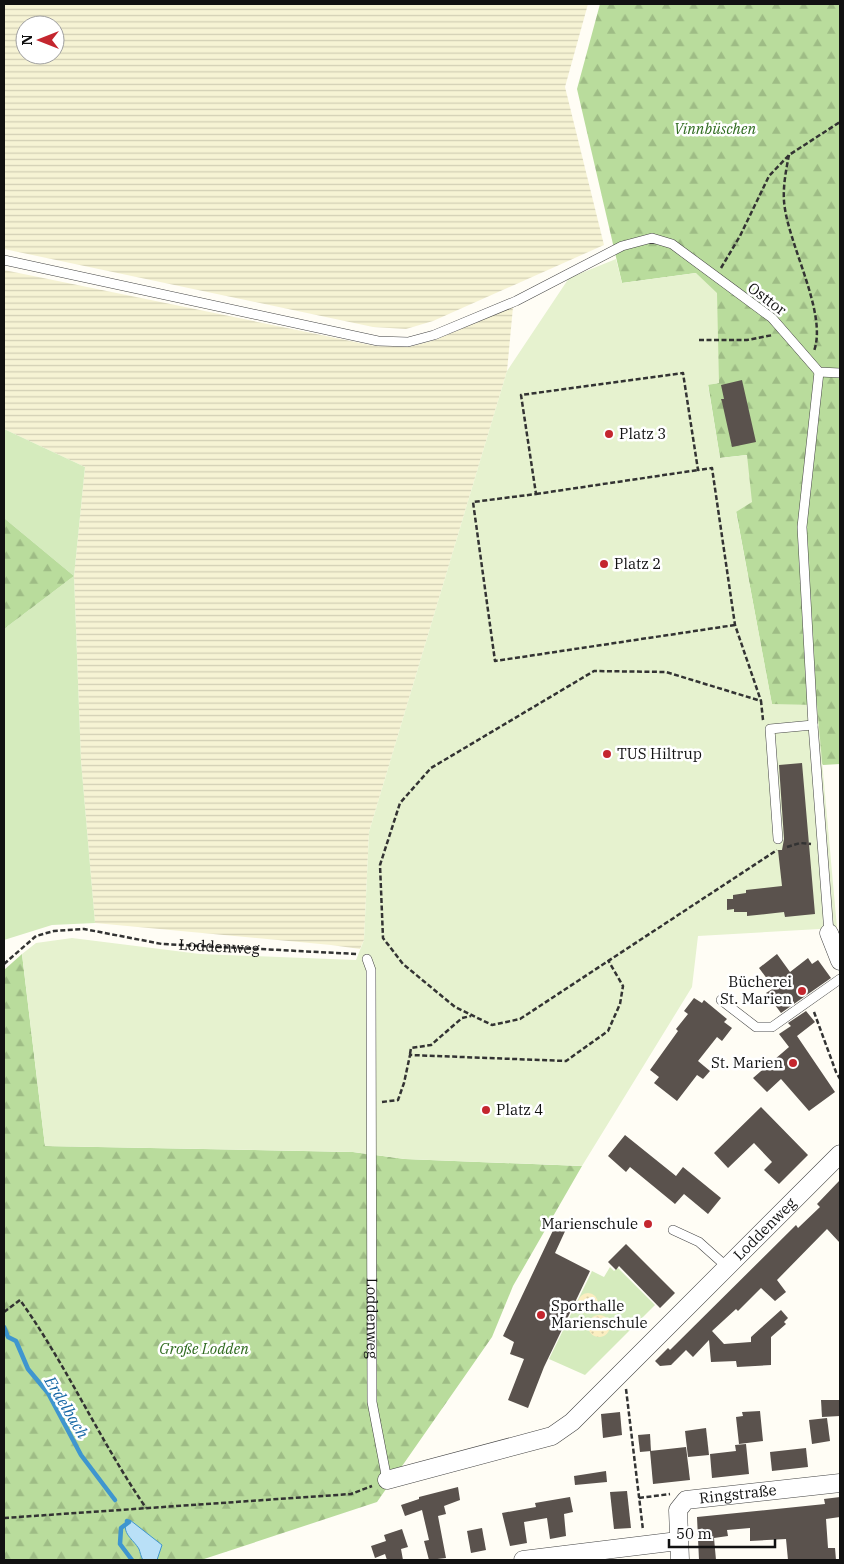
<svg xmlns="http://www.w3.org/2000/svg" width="844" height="1564" font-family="'IBM Plex Serif',serif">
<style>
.farmland{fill:url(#farmland-rules);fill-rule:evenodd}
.grass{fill:#d5ebbd}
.forest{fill:url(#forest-firs)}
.sand{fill:url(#sand-dots)}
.pitch{fill:#e6f2cf}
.water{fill:#b9e0f7;stroke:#3f96cf}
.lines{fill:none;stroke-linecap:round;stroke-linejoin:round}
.stream{stroke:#3f96cf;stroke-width:4.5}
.building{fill:#5a524d}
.service-casing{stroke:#444;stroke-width:10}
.minor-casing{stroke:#444;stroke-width:19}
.path{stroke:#333;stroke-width:2.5;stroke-dasharray:5 2.5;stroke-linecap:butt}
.service{stroke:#fff;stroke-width:9}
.minor{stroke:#fff;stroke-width:18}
.poi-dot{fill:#c4262e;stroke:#fff;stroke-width:2}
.labels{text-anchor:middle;stroke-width:5;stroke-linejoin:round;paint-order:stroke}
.park-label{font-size:15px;font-style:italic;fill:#2f6b1f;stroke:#fff}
.street-label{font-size:15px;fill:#111;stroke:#fff}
.poi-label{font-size:15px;fill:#111;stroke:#fff;text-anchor:start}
.water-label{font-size:16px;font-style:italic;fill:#1768a6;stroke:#fff}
</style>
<defs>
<pattern id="farmland-rules" width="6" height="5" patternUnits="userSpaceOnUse" patternTransform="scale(1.25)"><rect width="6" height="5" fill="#f6f3d4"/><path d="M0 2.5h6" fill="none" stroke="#d2cfb5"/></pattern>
<pattern id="forest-firs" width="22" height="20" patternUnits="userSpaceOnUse" patternTransform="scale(1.25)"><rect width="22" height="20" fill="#b9dc9c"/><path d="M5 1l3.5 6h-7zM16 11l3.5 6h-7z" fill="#9ebc85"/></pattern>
<pattern id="sand-dots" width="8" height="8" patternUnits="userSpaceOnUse" patternTransform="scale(1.25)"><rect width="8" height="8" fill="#fbeec1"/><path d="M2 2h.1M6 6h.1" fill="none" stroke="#d6cba5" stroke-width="1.8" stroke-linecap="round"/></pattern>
</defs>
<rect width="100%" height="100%" fill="#fffdf5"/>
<g class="farmland">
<path d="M4,4h584l-23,83 39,158 -171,76 -27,8 -33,-2 -369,-78zM25,25h30v30h-30z"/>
<polygon points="4,270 375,346 409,347 435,340 513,307 507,371 369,832 364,940 360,949 331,945 95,923 81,761 74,576 85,467 4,429"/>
</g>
<g class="grass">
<polygon points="4,429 85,467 74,576 81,761 95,923 52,925 4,940 4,629 74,576 4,518"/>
<polygon points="610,1267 614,1271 618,1268 655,1305 585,1375 549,1359 592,1271 604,1277"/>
</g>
<g class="forest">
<polygon points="600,4 840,4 840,764 823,765 772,705 736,511 747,455 720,458 708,384 719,383 696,273 622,283 577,89"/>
<polygon points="4,518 74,576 4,629"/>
<polygon points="22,954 45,1146 353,1152 405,1159 582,1166 513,1286 492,1337 377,1502 201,1560 4,1560 4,970"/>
</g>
<g class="sand">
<circle cx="588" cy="1303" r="10"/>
<circle cx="599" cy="1326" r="11"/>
</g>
<polygon class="pitch" points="616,259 622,283 696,273 717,293 719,383 708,385 720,458 747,455 752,502 736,512 772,704 817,705 837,928 698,936 692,987 582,1166 405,1159 353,1152 45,1146 22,954 36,943 72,938 200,954 356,960 364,940 369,832 507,371 569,278"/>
<path class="water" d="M130,1520l32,25 -5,15h-14c-2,-3 -3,-8 -4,-11 -6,-10 -18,-16 -12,-28z"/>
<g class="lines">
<g class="stream">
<polyline points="4,1327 8,1337 16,1341 28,1369 48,1393 81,1455 115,1500"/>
<polyline points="127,1521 129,1522 121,1528 120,1544 132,1560"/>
</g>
</g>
<g class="building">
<polygon points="742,380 756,442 732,447 722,402 721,399 724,399 721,385"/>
<polygon points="802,763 815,914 785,917 784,912 747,916 747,912 734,912 734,909 727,910 727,899 733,899 733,895 746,893 746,890 782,886 778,850 782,850 784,839 779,765"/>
<polygon points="777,954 790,972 808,958 812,964 818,960 831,978 781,1013 766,993 774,988 759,968"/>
<polygon points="694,998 702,1003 704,1000 727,1019 724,1022 732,1028 722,1041 717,1037 698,1061 710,1071 703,1079 697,1075 677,1101 654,1083 659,1077 650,1070 678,1031 676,1029 688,1014 684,1011"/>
<polygon points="806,1011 815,1022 797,1036 835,1092 809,1111 781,1079 767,1092 753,1078 789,1047 779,1034 791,1026 788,1023"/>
<polygon points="761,1107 808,1155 779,1184 764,1170 772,1162 754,1143 728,1168 714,1153"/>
<polygon points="625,1135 676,1176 683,1167 721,1198 708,1214 684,1194 675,1204 630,1167 626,1172 608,1156"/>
<polygon points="840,1180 840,1243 827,1229 777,1280 786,1292 775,1301 761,1288 738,1311 736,1309 712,1331 724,1344 751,1342 751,1337 781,1310 788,1318 784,1322 786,1324 771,1337 771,1365 737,1367 736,1361 711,1362 709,1340 693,1357 686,1350 671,1365 660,1366 655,1361 668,1348 670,1350 796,1225 798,1228 820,1207 817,1204"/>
<polygon points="557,1222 567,1227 555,1253 590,1271 544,1367 528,1408 508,1400 524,1359 510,1354 514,1342 503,1336"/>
<polygon points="626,1244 675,1293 660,1308 619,1266 616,1270 608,1262"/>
<polygon points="821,1400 840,1400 840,1416 822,1417"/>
<polygon points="760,1411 763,1441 739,1444 736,1417 743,1416 742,1412"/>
<polygon points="620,1412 622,1435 603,1438 601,1414"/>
<polygon points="827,1418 830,1441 812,1444 809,1420"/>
<polygon points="706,1428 709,1455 688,1457 685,1431"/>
<polygon points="650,1434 651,1451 640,1452 638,1435"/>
<polygon points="746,1444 749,1474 712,1478 710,1454 736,1451 735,1445"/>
<polygon points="686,1447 690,1480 653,1484 650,1451"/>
<polygon points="806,1448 808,1467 772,1471 770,1452"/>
<polygon points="606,1471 607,1482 575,1485 574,1476"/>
<polygon points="458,1487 460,1500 444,1506 446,1514 438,1516 446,1558 429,1560 424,1541 429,1540 422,1510 405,1516 401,1505 419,1499 419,1497"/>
<polygon points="627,1491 631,1528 614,1529 610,1492"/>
<polygon points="570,1497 573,1512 564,1514 566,1536 550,1539 547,1518 524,1522 527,1543 510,1546 502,1513 536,1507 535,1503"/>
<polygon points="840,1497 840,1517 826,1519 828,1548 835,1548 836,1560 788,1560 786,1539 750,1541 750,1528 727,1530 728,1536 714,1538 716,1560 699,1560 697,1517 825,1504 824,1499"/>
<polygon points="482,1528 486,1550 471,1553 467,1531"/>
<polygon points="402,1529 408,1547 401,1549 403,1560 387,1560 385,1554 375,1558 371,1546 386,1541 384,1535"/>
</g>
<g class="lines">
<g class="service-casing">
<g id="service">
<polyline points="4,260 378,341 408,342 434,335 516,301 622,246 652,238 672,244 772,318 819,372 840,373"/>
<polyline points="819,372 802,527 813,725 829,933"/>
<polyline points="778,839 770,729 813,725"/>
<path id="s2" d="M367,959l4,11 1,432 15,78"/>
<polyline points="721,1000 756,1027 772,1027 840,979"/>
<polyline points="673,1230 699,1242 727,1267"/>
</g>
</g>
<g class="minor-casing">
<g id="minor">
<polyline points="829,933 840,961"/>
<path id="s3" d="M387,1480l165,-44 20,-14 268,-268"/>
<polyline points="523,1560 678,1541"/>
<path id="s4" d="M680,1560l-2,-50 8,-10 154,-17"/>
</g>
</g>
<g class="path">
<path d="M789,155c-3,15 -6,31 -5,46 3,42 44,112 30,150"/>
<polyline points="721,268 740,236 769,176 789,155 840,122"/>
<polyline points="699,340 747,340 773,335"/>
<polyline points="536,494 698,470"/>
<polyline points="735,625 495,661 473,502 536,494 521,395 683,373 698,470 712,468 735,625 761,701"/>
<polyline points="763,720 761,701 666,672 594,671 431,768 400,803 380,865 383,938 403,964 455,1007 492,1025 520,1019 777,850"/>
<polyline points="787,847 800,843 811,844"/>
<path id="s1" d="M4,964l32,-28 18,-5 30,-2 78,15 195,10"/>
<polyline points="814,1012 836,1072 840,1079"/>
<polyline points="410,1054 411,1048 431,1045 462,1018 471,1016"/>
<polyline points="382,1102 398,1100 404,1083 410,1055 566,1061 608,1031 620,1004 623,986 608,960"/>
<path d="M4,1312l16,-12c47,66 80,141 126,208"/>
<polyline points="626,1389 643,1530"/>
<polyline points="639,1498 670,1494"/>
<polyline points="4,1518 351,1494 372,1486"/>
</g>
<use href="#service" class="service"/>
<use href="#minor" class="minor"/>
</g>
<g class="poi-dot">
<circle cx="609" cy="434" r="5"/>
<circle cx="604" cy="564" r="5"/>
<circle cx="607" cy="754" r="5"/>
<circle cx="802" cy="991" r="5"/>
<circle cx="793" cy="1063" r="5"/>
<circle cx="486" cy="1110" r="5"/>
<circle cx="648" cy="1224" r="5"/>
<circle cx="541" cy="1315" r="5"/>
</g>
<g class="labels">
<g class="park-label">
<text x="715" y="134">Vinnbüschen</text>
<text x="204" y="1354">Große Lodden</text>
</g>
<g class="street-label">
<text transform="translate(767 299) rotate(37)" y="5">Osttor</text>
<text dy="5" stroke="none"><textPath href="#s1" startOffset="228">Loddenweg</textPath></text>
<text dy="5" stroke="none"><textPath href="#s3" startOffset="468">Loddenweg</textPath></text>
<text dy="5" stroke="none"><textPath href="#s2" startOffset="360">Loddenweg</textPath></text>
<text dy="5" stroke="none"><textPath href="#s4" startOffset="115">Ringstraße</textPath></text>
</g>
<g class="poi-label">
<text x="619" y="439">Platz 3</text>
<text x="614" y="569">Platz 2</text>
<text x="617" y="759">TUS Hiltrup</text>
<text x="792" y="987" text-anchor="end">Bücherei<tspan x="792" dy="17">St. Marien</tspan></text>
<text x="783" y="1068" text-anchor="end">St. Marien</text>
<text x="496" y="1115">Platz 4</text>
<text x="638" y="1229" text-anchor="end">Marienschule</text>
<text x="551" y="1311">Sporthalle<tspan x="551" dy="17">Marienschule</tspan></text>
</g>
<g class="water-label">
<text transform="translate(67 1407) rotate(59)" y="6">Erdelbach</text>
</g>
</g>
<rect width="844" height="1564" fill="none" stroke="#111111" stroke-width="10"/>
<g transform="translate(40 40) rotate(270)"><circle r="24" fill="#ffffff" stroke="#a0a0a0"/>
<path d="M0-4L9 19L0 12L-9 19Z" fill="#c4262e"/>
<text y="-8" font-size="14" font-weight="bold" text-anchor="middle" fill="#111111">N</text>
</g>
<path d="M669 1539v8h106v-8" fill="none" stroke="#111111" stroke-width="2.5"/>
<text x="676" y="1539" font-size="15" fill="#111111" stroke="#ffffff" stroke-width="4" paint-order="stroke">50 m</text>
</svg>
